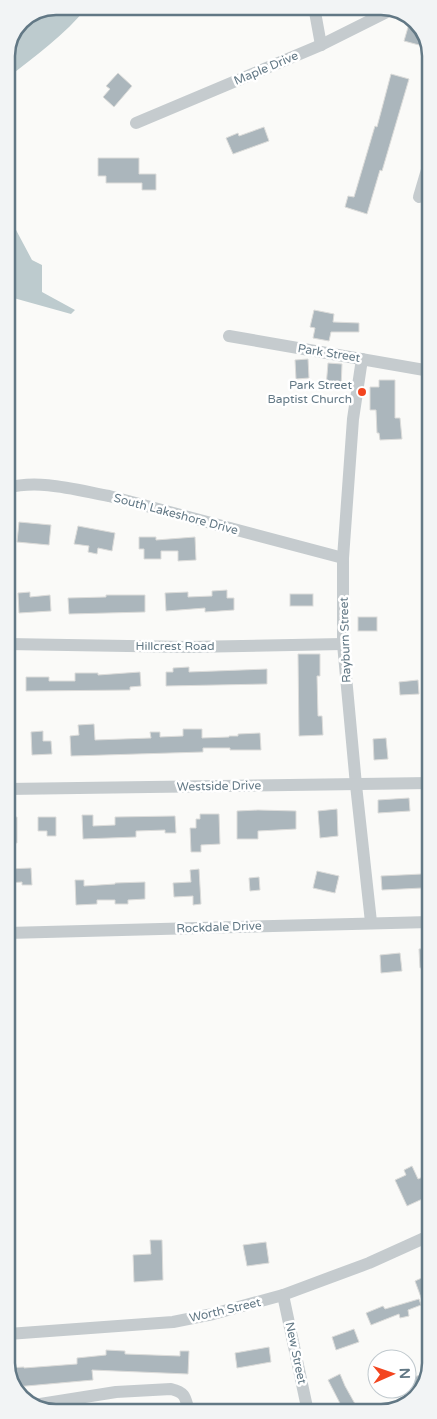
<svg xmlns="http://www.w3.org/2000/svg" width="437" height="1419" font-family="'Varela Round',sans-serif">
<style>
.water{fill:#bdcbce}
.building{fill:#abb6bc;stroke:#dcdcda}
.lines{fill:none;stroke-linecap:round;stroke-linejoin:round}
.minor{stroke:#c5cbce;stroke-width:12}
.poi-dot{fill:#f3451f;stroke:#fff;stroke-width:2}
.labels{text-anchor:middle;stroke-width:5;stroke-linejoin:round;paint-order:stroke}
.street-label{font-size:12px;fill:#627885;stroke:#fff}
.poi-label{font-size:12px;fill:#627885;stroke:#fff;text-anchor:end}
.rim{fill:none;stroke:#627885;stroke-width:2.5}
</style>
<rect width="100%" height="100%" fill="#fafaf8"/>
<g class="water">
<path d="M56,6h32c-23,29 -53,50 -82,73v-26l15,-32z"/>
<polygon points="7,213 32,260 42,265 42,292 75,310 71,314 10,297 7,294"/>
</g>
<g class="building">
<polygon points="411,17 414,18 423,33 419,45 404,41"/>
<polygon points="118,73 132,86 114,107 103,97 110,89 106,86"/>
<polygon points="391,74 409,79 382,171 380,170 367,214 345,207 348,196 354,197 375,126 377,127"/>
<polygon points="264,127 269,141 233,154 226,138 238,133 239,136"/>
<polygon points="98,158 139,158 139,174 156,174 156,190 142,190 142,183 106,183 106,176 98,176"/>
<polygon points="314,310 334,314 333,322 359,323 359,332 331,332 329,341 313,338 315,328 310,327"/>
<polygon points="308,359 309,378 296,379 295,360"/>
<polygon points="328,363 342,364 341,388 326,387"/>
<polygon points="379,380 395,380 395,418 400,418 402,439 380,440 379,433 377,433 376,410 370,410 370,387 379,387"/>
<polygon points="19,522 51,525 49,545 17,542"/>
<polygon points="78,526 115,533 112,551 98,548 97,554 88,552 89,546 74,544"/>
<polygon points="139,537 156,537 156,540 195,537 196,560 178,561 178,551 161,551 161,559 144,559 144,549 139,549"/>
<polygon points="227,590 227,598 234,598 234,610 205,612 205,608 166,611 165,593 188,592 188,597 212,596 212,591"/>
<polygon points="30,592 30,597 50,595 51,611 19,613 18,593"/>
<rect x="290" y="594" width="23" height="12"/>
<polygon points="106,595 145,595 145,612 69,614 68,598 106,597"/>
<rect x="358" y="617" width="19" height="14"/>
<polygon points="298,654 320,654 320,676 317,676 318,716 322,716 323,735 299,736"/>
<polygon points="189,667 189,672 267,669 267,684 166,686 166,672 173,672 173,668"/>
<polygon points="140,672 141,686 130,687 130,690 26,691 26,677 49,677 49,681 75,681 75,673 98,673 98,675"/>
<polygon points="418,680 419,694 400,695 399,682"/>
<polygon points="94,724 95,740 151,738 150,732 160,732 160,737 183,736 183,729 202,729 202,738 229,737 229,736 238,736 238,734 260,733 261,750 230,750 230,748 203,748 203,752 71,756 70,736 79,735 78,725"/>
<polygon points="43,731 43,741 51,741 52,754 32,755 31,732"/>
<polygon points="386,738 388,759 374,760 373,739"/>
<polygon points="409,798 410,811 378,813 378,800"/>
<polygon points="337,809 338,836 320,838 318,811"/>
<polygon points="258,810 296,811 296,829 258,831 258,839 237,839 237,811"/>
<polygon points="200,814 219,814 220,844 201,845 201,852 191,852 190,828 196,828 196,819 200,819"/>
<polygon points="82,815 93,815 93,826 115,825 115,817 175,816 176,833 165,833 165,830 136,831 136,837 83,839"/>
<polygon points="17,817 17,843 7,843 7,818"/>
<polygon points="38,817 56,817 56,836 47,836 47,831 38,831"/>
<polygon points="31,868 32,885 22,885 22,882 7,883 7,869"/>
<polygon points="199,869 201,904 193,905 193,896 174,897 173,883 191,882 190,870"/>
<polygon points="317,871 339,876 335,893 313,888"/>
<polygon points="422,874 422,888 382,890 381,876"/>
<polygon points="259,877 260,890 250,891 249,878"/>
<polygon points="75,880 84,880 84,886 115,884 115,883 145,882 145,899 128,900 128,904 115,904 115,900 97,900 97,904 76,905"/>
<polygon points="430,948 430,967 420,968 419,949"/>
<polygon points="400,953 402,971 381,973 380,955"/>
<polygon points="412,1166 418,1179 431,1174 431,1195 407,1206 395,1180 406,1175 404,1170"/>
<polygon points="150,1240 162,1240 163,1280 134,1282 133,1255 151,1254"/>
<polygon points="266,1242 269,1263 247,1266 243,1245"/>
<polygon points="424,1277 427,1286 431,1285 431,1300 423,1303 415,1281"/>
<polygon points="419,1299 421,1305 408,1310 409,1316 400,1318 399,1314 371,1325 366,1313 383,1306 385,1309"/>
<polygon points="354,1329 359,1342 336,1350 332,1337"/>
<polygon points="269,1347 271,1362 237,1368 235,1353"/>
<polygon points="106,1350 125,1351 125,1354 180,1356 180,1351 189,1351 188,1374 92,1370 93,1380 15,1387 8,1376 8,1368 24,1367 24,1368 77,1364 77,1358 106,1355"/>
<polygon points="427,1373 420,1393 410,1396 409,1393 407,1394 407,1379"/>
<polygon points="340,1374 345,1386 359,1411 344,1411 328,1380"/>
</g>
<g class="lines">
<g class="minor">
<polyline points="316,7 315,12 321,45"/>
<polyline points="136,123 321,45 393,9"/>
<polyline points="419,197 429,163"/>
<polyline points="229,336 430,371"/>
<polyline points="362,359 353,419 343,558 343,644 356,785 371,922"/>
<path d="M7,488c32,-9 69,2 102,8l234,62"/>
<polyline points="7,644 188,647 343,644"/>
<polyline points="7,789 430,783"/>
<polyline points="7,933 430,922"/>
<polyline points="283,1295 308,1412"/>
<polyline points="8,1334 173,1322 213,1314 283,1295 369,1263 431,1235"/>
<path d="M34,1405l82,-13 55,-3c16,4 14,9 18,23"/>
</g>
</g>
<circle class="poi-dot" cx="362" cy="392" r="5"/>
<g class="labels">
<g class="street-label">
<text transform="translate(266 68) rotate(-23)" y="4">Maple Drive</text>
<text transform="translate(329 353) rotate(9)" y="4">Park Street</text>
<text transform="translate(176 514) rotate(15)" y="4">South Lakeshore Drive</text>
<text transform="translate(345 640) rotate(-92)" y="4">Rayburn Street</text>
<text x="175" y="650">Hillcrest Road</text>
<text transform="translate(219 786) rotate(-1)" y="4">Westside Drive</text>
<text transform="translate(219 927) rotate(-2)" y="4">Rockdale Drive</text>
<text transform="translate(225 1310) rotate(-13)" y="4">Worth Street</text>
<text transform="translate(296 1353) rotate(78)" y="4">New Street</text>
</g>
<g class="poi-label">
<text x="352" y="389">Park Street<tspan x="352" dy="14">Baptist Church</tspan></text>
</g>
</g>
<path d="M0 0H437V1419H0ZM56 15H381A41 41 0 0 1 422 56V1363A41 41 0 0 1 381 1404H56A41 41 0 0 1 15 1363V56A41 41 0 0 1 56 15Z" fill="#f2f4f5" fill-rule="evenodd"/>
<path class="rim" d="M56 15H381A41 41 0 0 1 422 56V1363A41 41 0 0 1 381 1404H56A41 41 0 0 1 15 1363V56A41 41 0 0 1 56 15Z"/>
<g transform="translate(392 1374) rotate(88)"><circle r="24" fill="#ffffff" stroke="#c0c9ce"/>
<path d="M0-4L9 19L0 12L-9 19Z" fill="#f3451f"/>
<text y="-8" font-size="14" font-weight="bold" text-anchor="middle" fill="#627885">N</text>
</g>
</svg>
